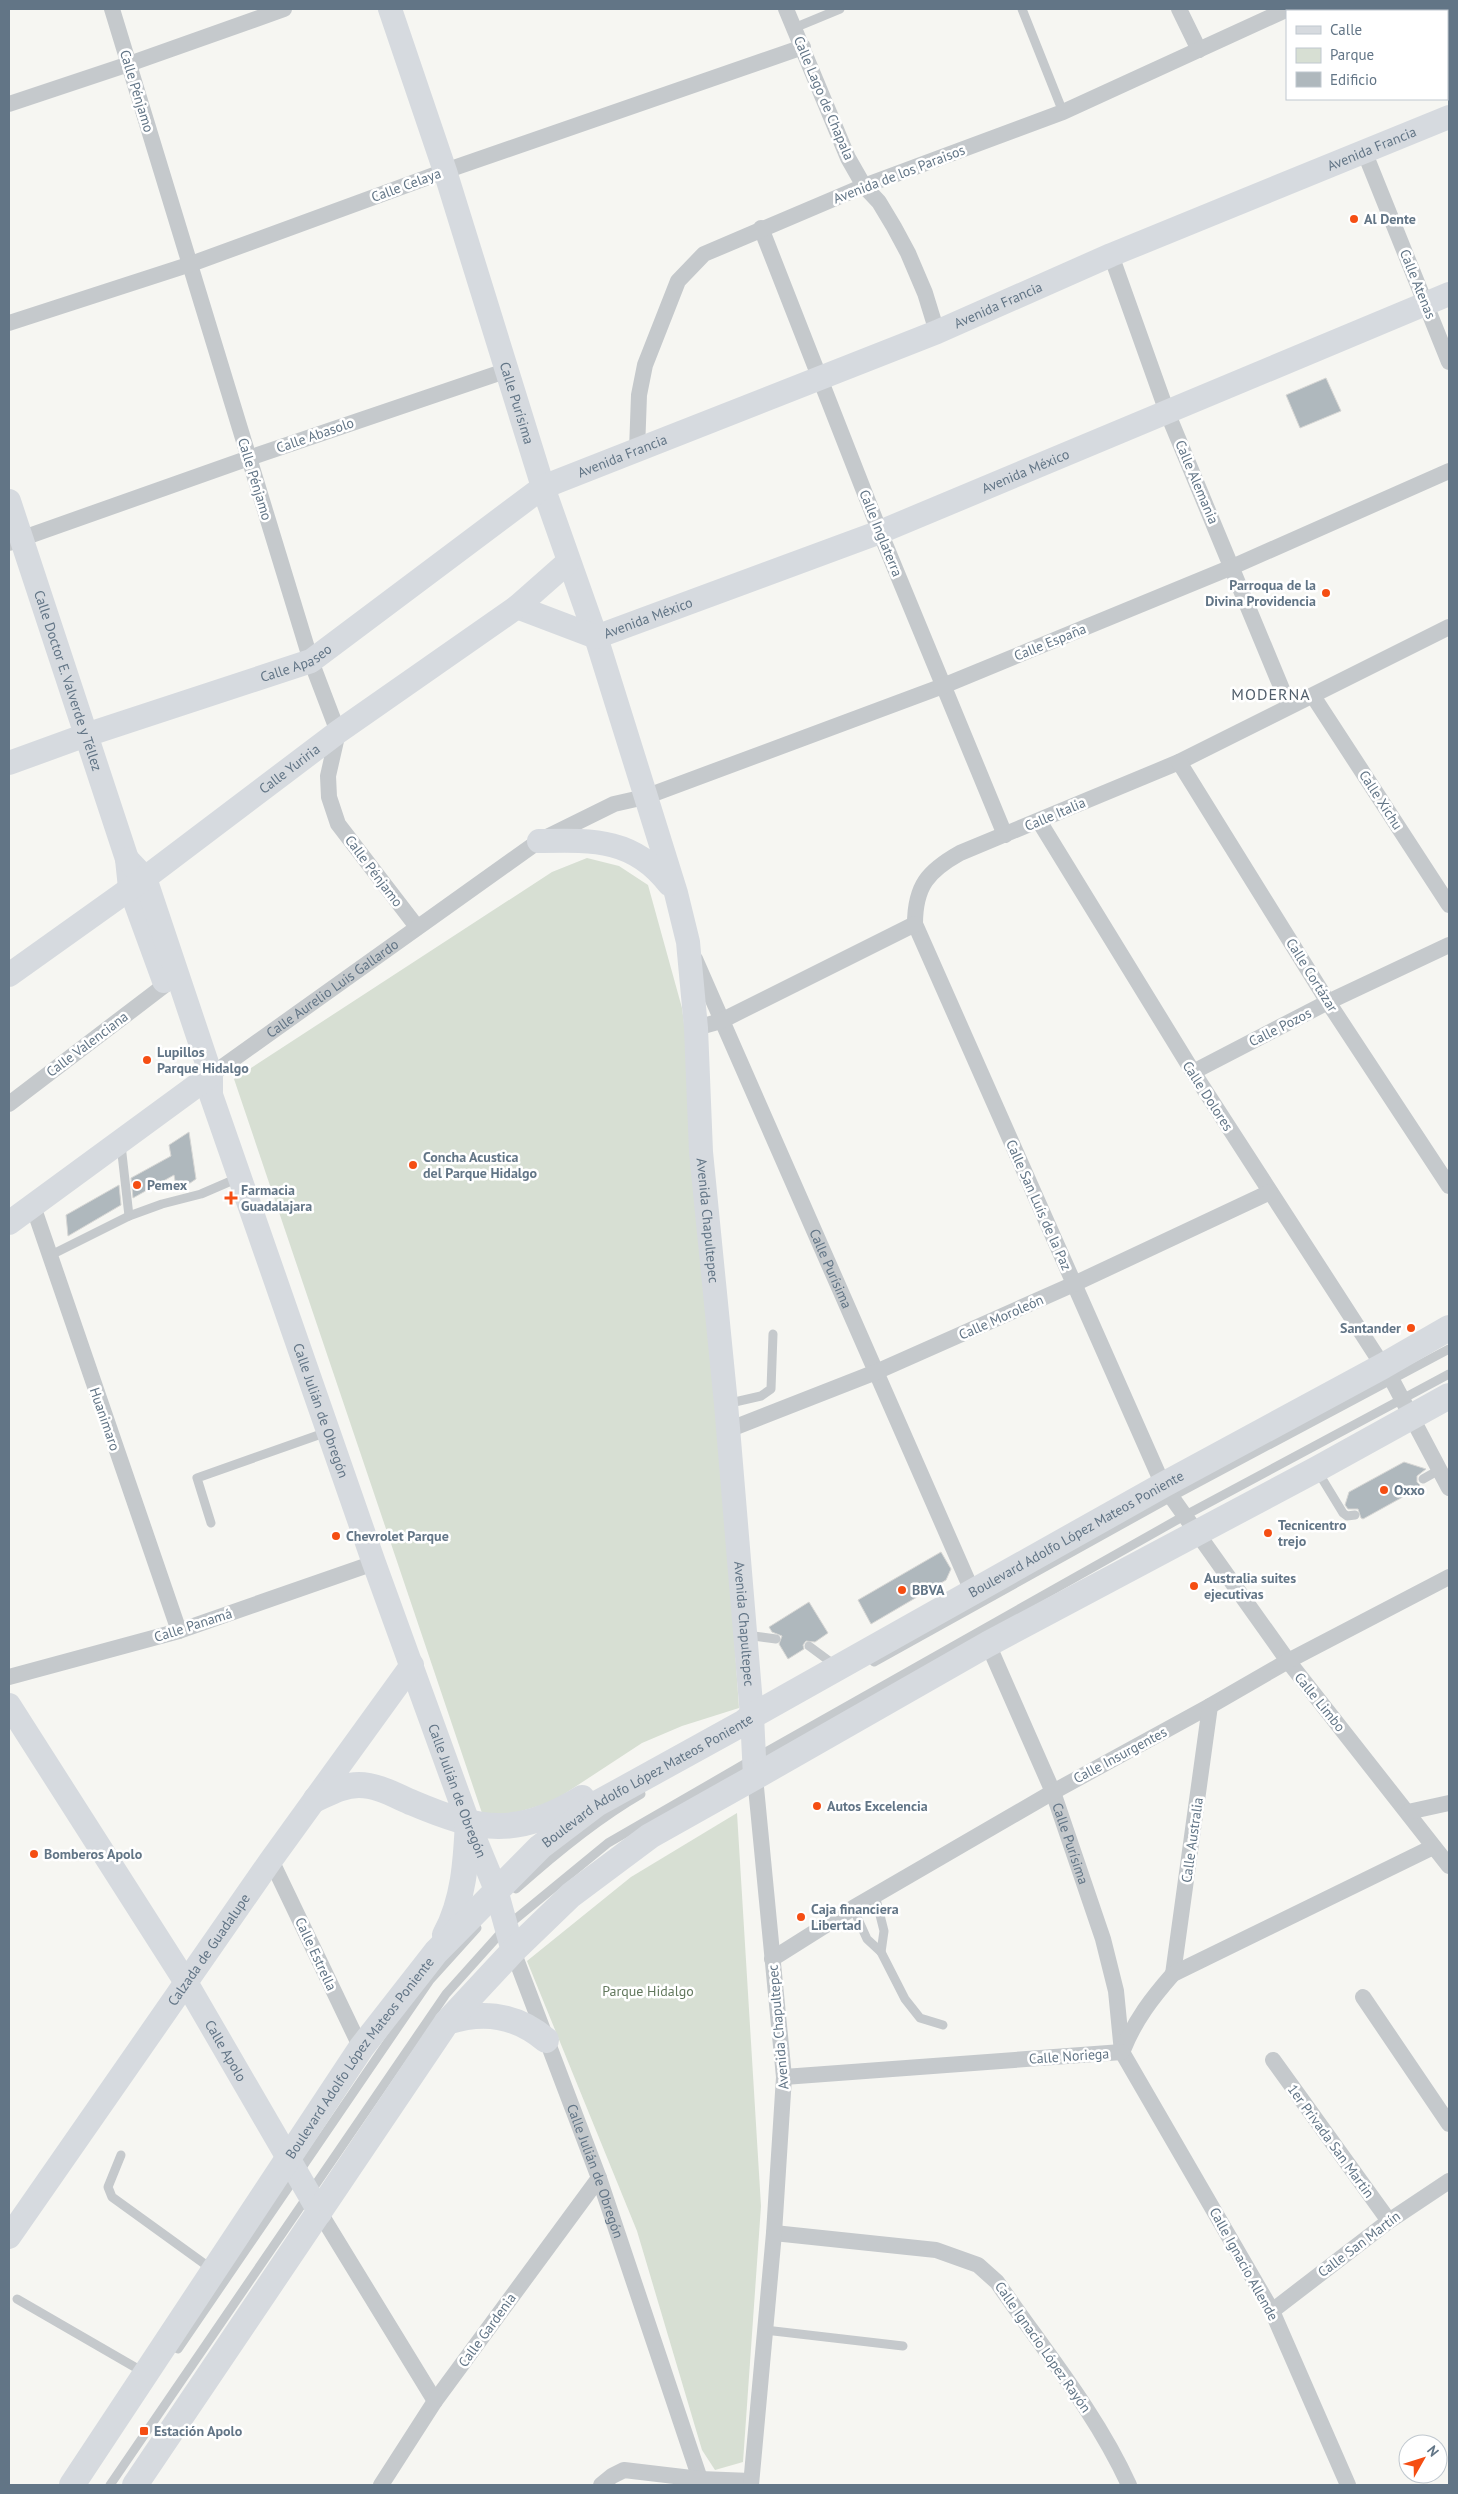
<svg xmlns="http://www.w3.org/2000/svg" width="1458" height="2494" font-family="'PT Sans',sans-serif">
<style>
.green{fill:#d7dfd3}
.building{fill:#afb8bd;stroke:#d7d7d5}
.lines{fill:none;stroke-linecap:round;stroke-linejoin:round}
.lane{stroke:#c5c9cc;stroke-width:9}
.street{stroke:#c5c9cc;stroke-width:16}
.secondary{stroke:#d6dadf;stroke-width:24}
.primary{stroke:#d6dadf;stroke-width:26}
.poi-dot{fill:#f54e13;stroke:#fff;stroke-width:2}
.labels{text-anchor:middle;stroke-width:5;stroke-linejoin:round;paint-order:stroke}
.street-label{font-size:14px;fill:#627586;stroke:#fff}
.poi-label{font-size:14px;font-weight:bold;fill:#627586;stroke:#fff;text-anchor:start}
.park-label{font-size:14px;fill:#62785d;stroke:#fff}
.quarter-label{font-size:16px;letter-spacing:1px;fill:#515e6b;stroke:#fff}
</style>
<rect width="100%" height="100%" fill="#f6f6f2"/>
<g class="green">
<polygon points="587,858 619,866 648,885 682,1008 701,1152 739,1708 682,1726 642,1743 552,1802 508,1815 482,1813 234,1079 552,872"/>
<polygon points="737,1813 761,2206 743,2462 715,2470 702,2450 637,2231 527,1961 631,1877"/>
</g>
<g class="building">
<polygon points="1326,378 1341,411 1300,428 1286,395"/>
<polygon points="189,1132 196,1179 177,1192 174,1175 133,1198 131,1178 171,1156 169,1145"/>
<polygon points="119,1185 121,1205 68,1236 66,1215"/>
<polygon points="1404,1462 1426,1469 1417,1476 1417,1482 1420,1485 1419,1488 1363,1519 1361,1518 1358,1509 1348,1509 1345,1505 1349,1492"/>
<polygon points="941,1552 951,1569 946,1580 871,1624 858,1600"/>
<polygon points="809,1602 828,1633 815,1642 806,1641 803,1645 804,1649 788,1659 779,1644 782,1636 772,1632 769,1627"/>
</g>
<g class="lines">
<g class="lane">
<polyline points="1022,9 1063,112"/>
<polyline points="794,28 840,9"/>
<polyline points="121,1145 129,1216"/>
<polyline points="49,1256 129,1216 162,1204 201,1194 238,1178"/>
<polyline points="726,1404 761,1396 771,1389 773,1334"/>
<polyline points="1318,1472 1343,1513 1347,1516 1355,1515"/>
<polyline points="1423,1479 1439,1470"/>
<polyline points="211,1523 197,1478 327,1432"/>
<polyline points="746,1635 776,1639"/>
<polyline points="809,1646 836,1666"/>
<polyline points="874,1662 1171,1497 1449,1349"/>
<path d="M516,1889c39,-35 80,-69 125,-95"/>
<polyline points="853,1908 867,1939 881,1952 884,1931 875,1895"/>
<polyline points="881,1952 905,1999 920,2018 943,2025"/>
<polyline points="121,2155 108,2187 112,2197 213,2270"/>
<polyline points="17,2299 145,2373"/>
<polyline points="765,2330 903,2346"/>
<polyline points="178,2349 430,1980 477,1928"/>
<polyline points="110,2485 446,1994 507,1926 608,1843 755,1758 1184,1516 1449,1374"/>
</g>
<g class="street">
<polyline points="112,9 311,661 338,732 328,776 329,797 338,824 417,927"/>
<polyline points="786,9 848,158 864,186 879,202 894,227 908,253 925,293 937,332"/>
<polyline points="1179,9 1199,50"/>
<polyline points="9,104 129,64 284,9"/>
<polyline points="1364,151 1449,362"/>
<polyline points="761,228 880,532 1005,835"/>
<polyline points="1111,255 1167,412 1289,706"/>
<polyline points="9,323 191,264 445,171 803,47"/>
<polyline points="637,450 639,395 645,365 678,281 704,254 864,186 1063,112 1288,9"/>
<polyline points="9,543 249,458 508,370"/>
<path d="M1449,627l-270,135 -219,91c-32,18 -45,33 -45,71l248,561 125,176 161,205"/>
<polyline points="1313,696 1449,905"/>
<polyline points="1179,762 1328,1002 1449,1186"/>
<polyline points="1039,821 1193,1072 1392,1380 1449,1488"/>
<path id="s1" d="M695,959l278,634"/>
<polyline points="696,1028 721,1021 915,924"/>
<polyline points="1193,1072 1328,1002 1449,945"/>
<path id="s2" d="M211,1075l328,-234 75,-37 31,-7 298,-111 289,-119 217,-96"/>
<polyline points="9,1104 165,985"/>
<polyline points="33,1206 179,1631"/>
<polyline points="728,1430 876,1372 1074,1284 1270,1192"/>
<path id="s3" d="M988,1644l65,148 50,147 13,52 6,61 150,259 76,174"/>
<polyline points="9,1677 179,1631 374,1563"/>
<polyline points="1408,1812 1449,1803"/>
<polyline points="271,1860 361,2048"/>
<path id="s4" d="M513,1951l86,227 101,301 4,6"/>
<polyline points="772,1959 853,1908 1053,1792 1210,1706 1288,1661 1449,1577"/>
<polyline points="1173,1974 1210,1706"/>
<polyline points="1363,1997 1449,2124"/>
<path d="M1123,2050c12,-30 29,-52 50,-76l260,-127"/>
<polyline points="1273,2060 1389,2221"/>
<polyline points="784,2077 1122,2052"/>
<polyline points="320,2213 435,2401"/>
<path d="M774,2233l162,17 42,15 19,17c46,67 98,129 132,203"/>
<polyline points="1272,2311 1389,2221 1449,2181"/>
<polyline points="381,2485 435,2401 599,2178"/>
<polyline points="601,2485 612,2476 624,2470 700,2479 751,2481"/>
<polyline points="751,2485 774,2233 784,2077 755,1777"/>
</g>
<g class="secondary">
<path id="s5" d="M390,9l55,162 98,316 53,150 80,256 12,49 8,86 5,124 25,252 26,312 3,61"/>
<path id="s6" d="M9,501l118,358 3,29 34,93"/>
<path id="s7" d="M517,607l79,30 284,-105 569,-238"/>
<path id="s8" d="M9,763l77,-28 225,-74 232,-174 394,-155 174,-77 338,-138"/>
<path d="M539,841c53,-1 95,-3 130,43"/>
<path id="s9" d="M127,859l18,19 66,197v20l163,468 94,259 28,68 17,61"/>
<path id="s10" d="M9,975l136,-97 193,-146 179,-125 51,-45"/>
<polyline points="9,1223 211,1075"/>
<path id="s11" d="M9,1705l178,279 133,229"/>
<path id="s12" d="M9,2237l262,-377 141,-195"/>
</g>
<g class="primary">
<path d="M316,1799c15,-7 27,-14 43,-14 19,0 37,11 54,18 66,28 105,35 169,-5"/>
<path d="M445,1935c19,-35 21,-74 23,-113"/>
<path d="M447,2022c37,-12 69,-7 99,18"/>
<path id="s13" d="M72,2485l289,-437 75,-96 104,-105 58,-44 145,-80 9,-7 411,-231 220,-119 66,-38"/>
<polyline points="135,2485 447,2022 513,1951 571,1895 650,1836 755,1777 988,1644 1317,1469 1449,1396"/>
</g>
</g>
<g class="poi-dot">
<circle cx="1354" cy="219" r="5"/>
<circle cx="1326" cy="593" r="5"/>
<circle cx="147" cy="1060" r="5"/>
<circle cx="413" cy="1165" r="5"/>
<circle cx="137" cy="1185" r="5"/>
<path d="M228.5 1190.5h5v5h5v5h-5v5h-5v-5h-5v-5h5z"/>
<circle cx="1411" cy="1328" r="5"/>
<circle cx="1384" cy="1490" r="5"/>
<circle cx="1268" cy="1533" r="5"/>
<circle cx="336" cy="1536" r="5"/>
<circle cx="1194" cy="1586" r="5"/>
<circle cx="902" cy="1590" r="5"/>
<circle cx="817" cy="1806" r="5"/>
<circle cx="34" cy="1854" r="5"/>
<circle cx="801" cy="1917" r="5"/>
<rect x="139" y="2426" width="10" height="10" rx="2.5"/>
</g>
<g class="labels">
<g class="street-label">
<text transform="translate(137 91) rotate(73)" y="5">Calle Pénjamo</text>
<text transform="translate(824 98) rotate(67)" y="5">Calle Lago de Chapala</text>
<text dy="5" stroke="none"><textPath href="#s8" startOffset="1504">Avenida Francia</textPath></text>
<text transform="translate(899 174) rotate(-21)" y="5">Avenida de los Paraisos</text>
<text transform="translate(406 185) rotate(-20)" y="5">Calle Celaya</text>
<text transform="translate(1418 284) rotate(68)" y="5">Calle Atenas</text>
<text dy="5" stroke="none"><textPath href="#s8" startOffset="1099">Avenida Francia</textPath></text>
<text dy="5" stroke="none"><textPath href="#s5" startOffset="414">Calle Purísima</textPath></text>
<text transform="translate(315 435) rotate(-19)" y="5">Calle Abasolo</text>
<text dy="5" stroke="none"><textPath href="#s8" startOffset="694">Avenida Francia</textPath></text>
<text dy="5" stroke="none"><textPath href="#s7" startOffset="545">Avenida México</textPath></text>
<text transform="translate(255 479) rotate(73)" y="5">Calle Pénjamo</text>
<text transform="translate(1197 482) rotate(67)" y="5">Calle Alemania</text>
<text transform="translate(881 533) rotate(68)" y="5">Calle Inglaterra</text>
<text dy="5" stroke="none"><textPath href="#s7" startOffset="140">Avenida México</textPath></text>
<text transform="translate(1050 642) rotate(-22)" y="5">Calle España</text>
<text dy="5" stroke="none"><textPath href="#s8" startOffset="304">Calle Apaseo</textPath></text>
<text dy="5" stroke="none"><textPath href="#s6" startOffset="189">Calle Doctor E. Valverde y Téllez</textPath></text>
<text dy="5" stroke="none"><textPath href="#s10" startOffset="348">Calle Yuriria</textPath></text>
<text transform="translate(1381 800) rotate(57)" y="5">Calle Xichu</text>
<text transform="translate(1055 814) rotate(-23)" y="5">Calle Italia</text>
<text transform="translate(374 871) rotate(53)" y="5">Calle Pénjamo</text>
<text transform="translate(1312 975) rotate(58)" y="5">Calle Cortázar</text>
<text dy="5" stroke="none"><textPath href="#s2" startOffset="149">Calle Aurelio Luis Gallardo</textPath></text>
<text transform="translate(1280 1027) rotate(-27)" y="5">Calle Pozos</text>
<text transform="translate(87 1044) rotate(-37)" y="5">Calle Valenciana</text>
<text transform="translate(1208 1096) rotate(57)" y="5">Calle Dolores</text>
<text transform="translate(1039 1205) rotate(66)" y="5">Calle San Luís de la Paz</text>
<text dy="5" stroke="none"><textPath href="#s5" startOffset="1259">Avenida Chapultepec</textPath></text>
<text dy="5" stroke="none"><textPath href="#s1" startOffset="338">Calle Purísima</textPath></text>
<text transform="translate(1001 1317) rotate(-24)" y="5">Calle Moroleón</text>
<text dy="5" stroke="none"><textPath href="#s9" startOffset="588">Calle Julián de Obregón</textPath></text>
<text transform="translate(105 1419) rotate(71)" y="5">Huanimaro</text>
<text dy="5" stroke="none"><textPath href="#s13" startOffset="1415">Boulevard Adolfo López Mateos Poniente</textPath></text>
<text dy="5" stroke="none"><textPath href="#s5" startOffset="1664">Avenida Chapultepec</textPath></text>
<text transform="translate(193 1625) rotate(-18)" y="5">Calle Panamá</text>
<text transform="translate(1320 1702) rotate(51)" y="5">Calle Limbo</text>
<text transform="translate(1120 1755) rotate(-28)" y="5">Calle Insurgentes</text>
<text dy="5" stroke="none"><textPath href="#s13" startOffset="920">Boulevard Adolfo López Mateos Poniente</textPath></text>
<text dy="5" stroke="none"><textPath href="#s9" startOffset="992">Calle Julián de Obregón</textPath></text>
<text transform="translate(1192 1840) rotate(-82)" y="5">Calle Australia</text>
<text dy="5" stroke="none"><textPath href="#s3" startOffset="216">Calle Purísima</textPath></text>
<text dy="5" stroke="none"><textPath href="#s12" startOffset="350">Calzada de Guadalupe</textPath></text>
<text transform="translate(316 1954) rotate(65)" y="5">Calle Estrella</text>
<text transform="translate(778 2027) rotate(-95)" y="5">Avenida Chapultepec</text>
<text dy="5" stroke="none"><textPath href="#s11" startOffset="408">Calle Apolo</textPath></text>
<text transform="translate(1069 2056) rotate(-4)" y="5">Calle Noriega</text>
<text dy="5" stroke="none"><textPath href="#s13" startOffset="515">Boulevard Adolfo López Mateos Poniente</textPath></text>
<text transform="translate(1331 2141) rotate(54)" y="5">1er Privada San Martin</text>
<text dy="5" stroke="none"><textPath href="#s4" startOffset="235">Calle Julián de Obregón</textPath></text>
<text transform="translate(1359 2244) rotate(-37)" y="5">Calle San Martín</text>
<text transform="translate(1244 2264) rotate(61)" y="5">Calle Ignacio Allende</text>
<text transform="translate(487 2330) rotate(-54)" y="5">Calle Gardenia</text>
<text transform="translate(1043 2347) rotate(55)" y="5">Calle Ignacio López Rayón</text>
</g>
<g class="poi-label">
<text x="1364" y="224">Al Dente</text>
<text x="1316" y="590" text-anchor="end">Parroqua de la<tspan x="1316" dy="16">Divina Providencia</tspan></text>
<text x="157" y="1057">Lupillos<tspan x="157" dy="16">Parque Hidalgo</tspan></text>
<text x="423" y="1162">Concha Acustica<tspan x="423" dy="16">del Parque Hidalgo</tspan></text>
<text x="147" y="1190">Pemex</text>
<text x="241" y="1195">Farmacia<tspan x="241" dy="16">Guadalajara</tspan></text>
<text x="1401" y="1333" text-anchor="end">Santander</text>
<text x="1394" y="1495">Oxxo</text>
<text x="1278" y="1530">Tecnicentro<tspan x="1278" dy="16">trejo</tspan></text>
<text x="346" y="1541">Chevrolet Parque</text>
<text x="1204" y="1583">Australia suites<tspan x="1204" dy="16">ejecutivas</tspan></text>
<text x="912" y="1595">BBVA</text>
<text x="827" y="1811">Autos Excelencia</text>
<text x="44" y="1859">Bomberos Apolo</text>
<text x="811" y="1914">Caja financiera<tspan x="811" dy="16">Libertad</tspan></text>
<text x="154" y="2436">Estación Apolo</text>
</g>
<g class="park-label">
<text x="648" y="1996">Parque Hidalgo</text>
</g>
<g class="quarter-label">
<text x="1271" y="700">MODERNA</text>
</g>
</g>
<rect width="1458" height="2494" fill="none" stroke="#627586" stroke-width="20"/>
<rect x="1286" y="10" width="162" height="90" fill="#ffffff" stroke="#c0c8cf"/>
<rect x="1296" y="26" width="25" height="8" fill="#d6dadf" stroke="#c0c8cf"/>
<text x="1330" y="35" font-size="15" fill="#627586">Calle</text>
<rect x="1296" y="48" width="25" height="15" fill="#d7dfd3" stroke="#c0c8cf"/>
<text x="1330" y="60" font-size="15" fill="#627586">Parque</text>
<rect x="1296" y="72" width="25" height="15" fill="#afb8bd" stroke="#c0c8cf"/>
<text x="1330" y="85" font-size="15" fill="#627586">Edificio</text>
<g transform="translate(1423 2459) rotate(51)"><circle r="24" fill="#ffffff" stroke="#c0c8cf"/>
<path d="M0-4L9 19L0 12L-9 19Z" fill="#f54e13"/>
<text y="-8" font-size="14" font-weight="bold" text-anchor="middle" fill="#627586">N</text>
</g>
</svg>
